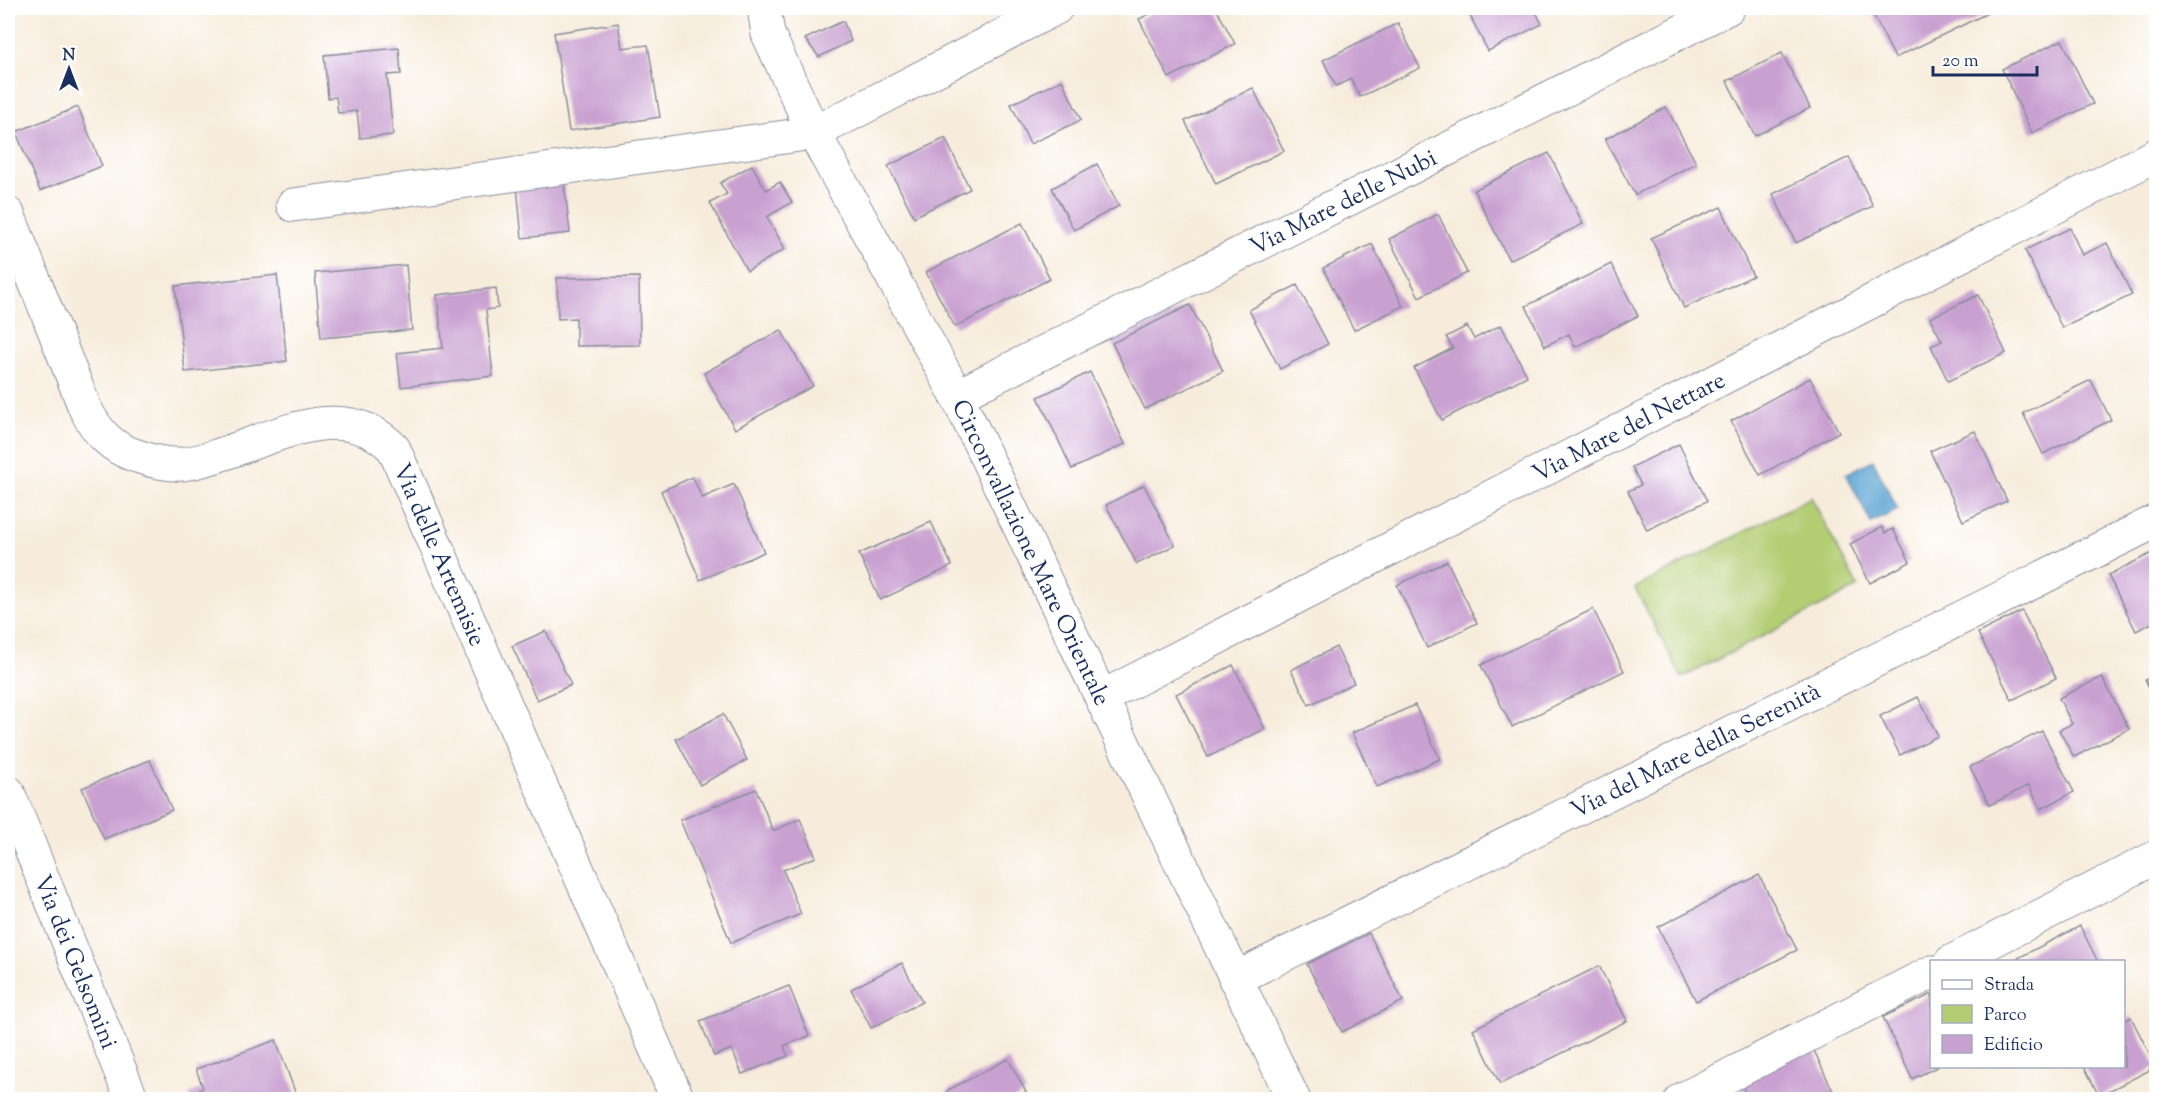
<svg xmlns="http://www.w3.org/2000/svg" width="2164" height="1107" font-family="'Sorts Mill Goudy',serif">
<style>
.green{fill:#b3cd73;stroke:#677e68;stroke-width:1.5}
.water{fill:#5ca4d3;stroke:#3c6a98;stroke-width:1.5}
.building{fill:#c9a1d1}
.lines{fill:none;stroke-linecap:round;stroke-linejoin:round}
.street-casing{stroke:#898e9c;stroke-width:35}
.street{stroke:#fff;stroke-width:33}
.labels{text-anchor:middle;stroke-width:4.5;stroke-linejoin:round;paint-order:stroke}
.street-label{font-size:24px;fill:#1b2f5e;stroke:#fff}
</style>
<rect width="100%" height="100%" fill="#fff"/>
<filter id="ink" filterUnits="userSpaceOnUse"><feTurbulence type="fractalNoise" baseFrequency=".0167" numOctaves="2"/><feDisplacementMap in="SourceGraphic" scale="12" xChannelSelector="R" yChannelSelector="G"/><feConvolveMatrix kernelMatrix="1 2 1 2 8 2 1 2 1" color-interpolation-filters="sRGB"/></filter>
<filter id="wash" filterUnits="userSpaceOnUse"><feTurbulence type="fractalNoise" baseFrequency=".008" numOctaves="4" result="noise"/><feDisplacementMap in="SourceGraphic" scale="24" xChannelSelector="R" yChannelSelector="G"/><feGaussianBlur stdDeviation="1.35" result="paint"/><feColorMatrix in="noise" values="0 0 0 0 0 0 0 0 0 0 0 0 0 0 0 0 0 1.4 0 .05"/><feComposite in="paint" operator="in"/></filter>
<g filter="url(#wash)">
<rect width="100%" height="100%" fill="#f7ecdb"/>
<polygon class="green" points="1811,497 1858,587 1682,678 1635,588"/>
<polygon class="water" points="1873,460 1898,510 1871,523 1846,474"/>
<g id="blocks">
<g class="building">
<polygon points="1162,8 1216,8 1235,44 1169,78 1139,19"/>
<polygon points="1466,8 1534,8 1542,24 1488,51"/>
<polygon points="1870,8 1998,8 1895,58"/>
<polygon points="843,21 851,41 819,57 805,39"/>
<polygon points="618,23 622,48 648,45 660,117 569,131 554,33"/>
<polygon points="1398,23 1420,68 1360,97 1351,79 1336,86 1323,60"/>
<polygon points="2062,40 2093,104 2032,133 2002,69"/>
<polygon points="399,48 401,74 387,75 393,135 360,138 357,111 338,113 336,97 328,98 324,55"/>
<polygon points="1782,53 1810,108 1755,136 1727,81"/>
<polygon points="1062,80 1081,120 1030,144 1011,104"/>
<polygon points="1253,88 1284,151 1216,184 1185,121"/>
<polygon points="78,107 102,166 40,191 16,132"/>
<polygon points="1666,107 1696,163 1635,195 1605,139"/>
<polygon points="945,138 970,189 914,217 888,166"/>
<polygon points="1549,153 1583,224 1509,260 1474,190"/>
<polygon points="1849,157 1873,206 1796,243 1773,194"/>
<polygon points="1097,164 1119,206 1074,230 1052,188"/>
<polygon points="752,165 766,190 780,182 792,202 767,217 785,249 747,271 710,203 727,194 720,183"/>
<polygon points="564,182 570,233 522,238 517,187"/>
<polygon points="1721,207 1753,276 1684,308 1651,238"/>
<polygon points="1438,214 1467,273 1419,297 1389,239"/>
<polygon points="1022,223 1050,279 955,327 926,272"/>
<polygon points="2070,228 2082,255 2107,243 2132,295 2062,328 2025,250"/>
<polygon points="1372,244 1403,306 1354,330 1323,268"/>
<polygon points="1611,264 1638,316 1575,347 1569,334 1545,346 1526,306"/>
<polygon points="406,265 412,330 321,338 315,273"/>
<polygon points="277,275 287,361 185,372 175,286"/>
<polygon points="639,277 640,345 576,346 576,318 558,319 557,278"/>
<polygon points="1297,285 1328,344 1280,369 1249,310"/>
<polygon points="496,288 498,308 486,310 493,376 401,387 397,353 443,348 437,295"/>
<polygon points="1978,295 2006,353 1948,381 1931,346 1942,341 1930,318"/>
<polygon points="1190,305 1223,371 1145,409 1112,343"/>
<polygon points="1501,325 1527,376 1442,420 1414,368 1453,348 1446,337 1467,326 1474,339"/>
<polygon points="781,330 813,386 735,429 704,373"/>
<polygon points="1090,372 1125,444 1072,469 1038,397"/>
<polygon points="1810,378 1839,432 1760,475 1731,421"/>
<polygon points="2091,380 2111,420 2043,454 2023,413"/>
<polygon points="1975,431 2007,501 1963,521 1930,451"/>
<polygon points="1679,444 1707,501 1647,530 1628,491 1641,485 1632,467"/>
<polygon points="693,477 702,498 734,484 764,552 700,580 661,491"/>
<polygon points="1144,485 1175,545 1137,564 1106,505"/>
<polygon points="931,522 952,566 880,600 859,554"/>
<polygon points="1882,527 1885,533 1893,529 1910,562 1870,583 1850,544"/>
<polygon points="2156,551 2156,621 2136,631 2108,575"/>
<polygon points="1447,561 1477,623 1427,648 1397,585"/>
<polygon points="1593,609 1624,671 1512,727 1481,665"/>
<polygon points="2022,611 2056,678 2012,700 1978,633"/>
<polygon points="546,631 571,685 537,700 512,646"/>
<polygon points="1336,647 1354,683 1309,705 1291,670"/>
<polygon points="1233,665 1265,729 1208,757 1176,694"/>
<polygon points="2156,674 2156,703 2145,680"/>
<polygon points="2102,677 2129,729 2074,757 2059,730 2072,724 2059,698"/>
<polygon points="1918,697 1938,736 1900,755 1880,716"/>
<polygon points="1415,705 1440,759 1377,787 1352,733"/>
<polygon points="723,714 747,760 700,785 676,739"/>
<polygon points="2042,731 2074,792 2041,809 2029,785 1990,805 1970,767"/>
<polygon points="150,760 172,810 104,839 82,788"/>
<polygon points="756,789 773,831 800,819 816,857 783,870 801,914 731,943 680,820"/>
<polygon points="1759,875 1797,950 1696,1001 1658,927"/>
<polygon points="2080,926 2098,962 2020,962 2018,958"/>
<polygon points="1369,933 1403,1001 1342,1032 1307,964"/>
<polygon points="902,963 922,1002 871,1028 851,989"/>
<polygon points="1599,966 1627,1021 1500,1084 1473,1029"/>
<polygon points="789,986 809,1036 784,1046 788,1056 742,1074 732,1049 714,1056 700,1021"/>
<polygon points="1932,994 1932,1066 1939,1066 1912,1079 1883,1017"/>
<polygon points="2131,1017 2156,1067 2099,1096 2084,1066 2124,1066 2124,1021"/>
<polygon points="276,1040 298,1100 191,1100 189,1094 203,1088 196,1069"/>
<polygon points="1811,1044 1837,1100 1749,1100 1738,1077"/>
<polygon points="1008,1059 1026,1092 1013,1100 943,1100 948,1090"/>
</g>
</g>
</g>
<g filter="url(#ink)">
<use href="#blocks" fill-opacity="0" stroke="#898e9c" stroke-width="1.5"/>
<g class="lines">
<g class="street-casing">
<g id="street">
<path id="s1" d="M764,8l4,26 46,99 143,263 337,704"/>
<polyline points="293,205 814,133 1056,8"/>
<path id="s2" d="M8,214l77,194c12,24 26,40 52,48 14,5 30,9 45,8 65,-7 153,-78 212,-15l284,651"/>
<path id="s3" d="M957,396l771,-388"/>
<path id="s4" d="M1102,697l1054,-542"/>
<path id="s5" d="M8,792l124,308"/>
<polyline points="1951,962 2156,857"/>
<path id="s6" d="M1235,979l921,-458"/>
<polyline points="1681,1100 1932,972"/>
</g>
</g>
<use href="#street" class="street"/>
</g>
</g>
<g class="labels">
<g class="street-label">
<text dy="8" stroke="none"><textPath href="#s3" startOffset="432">Via Mare delle Nubi</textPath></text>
<text dy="8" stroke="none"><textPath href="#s4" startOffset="592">Via Mare del Nettare</textPath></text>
<text dy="8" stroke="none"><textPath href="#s1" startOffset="608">Circonvallazione Mare Orientale</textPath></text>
<text dy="8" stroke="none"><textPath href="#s2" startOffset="668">Via delle Artemisie</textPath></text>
<text dy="8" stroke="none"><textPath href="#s6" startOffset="514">Via del Mare della Serenità</textPath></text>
<text dy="8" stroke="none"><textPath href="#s5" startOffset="183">Via dei Gelsomini</textPath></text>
</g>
</g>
<rect width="2164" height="1107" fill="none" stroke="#fff" stroke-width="30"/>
<rect x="1930" y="960" width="195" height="108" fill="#ffffff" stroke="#a4acbf" stroke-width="1.5"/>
<rect x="1942" y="980" width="30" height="9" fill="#ffffff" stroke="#a4acbf" stroke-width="1.5"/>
<text x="1984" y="990" font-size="18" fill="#1b2f5e">Strada</text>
<rect x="1942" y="1005" width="30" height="18" fill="#b3cd73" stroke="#a4acbf" stroke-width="1.5"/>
<text x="1984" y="1020" font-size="18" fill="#1b2f5e">Parco</text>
<rect x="1942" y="1035" width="30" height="18" fill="#c9a1d1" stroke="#a4acbf" stroke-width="1.5"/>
<text x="1984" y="1050" font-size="18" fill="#1b2f5e">Edificio</text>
<g transform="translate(69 69)" stroke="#ffffff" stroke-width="4.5" paint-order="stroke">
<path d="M0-4.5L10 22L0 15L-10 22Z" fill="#1b2f5e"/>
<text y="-9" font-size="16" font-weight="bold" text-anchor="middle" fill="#1b2f5e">N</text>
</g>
<path d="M1933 66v9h104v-9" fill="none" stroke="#1b2f5e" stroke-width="3"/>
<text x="1942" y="66" font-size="18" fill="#1b2f5e" stroke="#ffffff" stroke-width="4.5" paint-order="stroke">20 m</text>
</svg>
